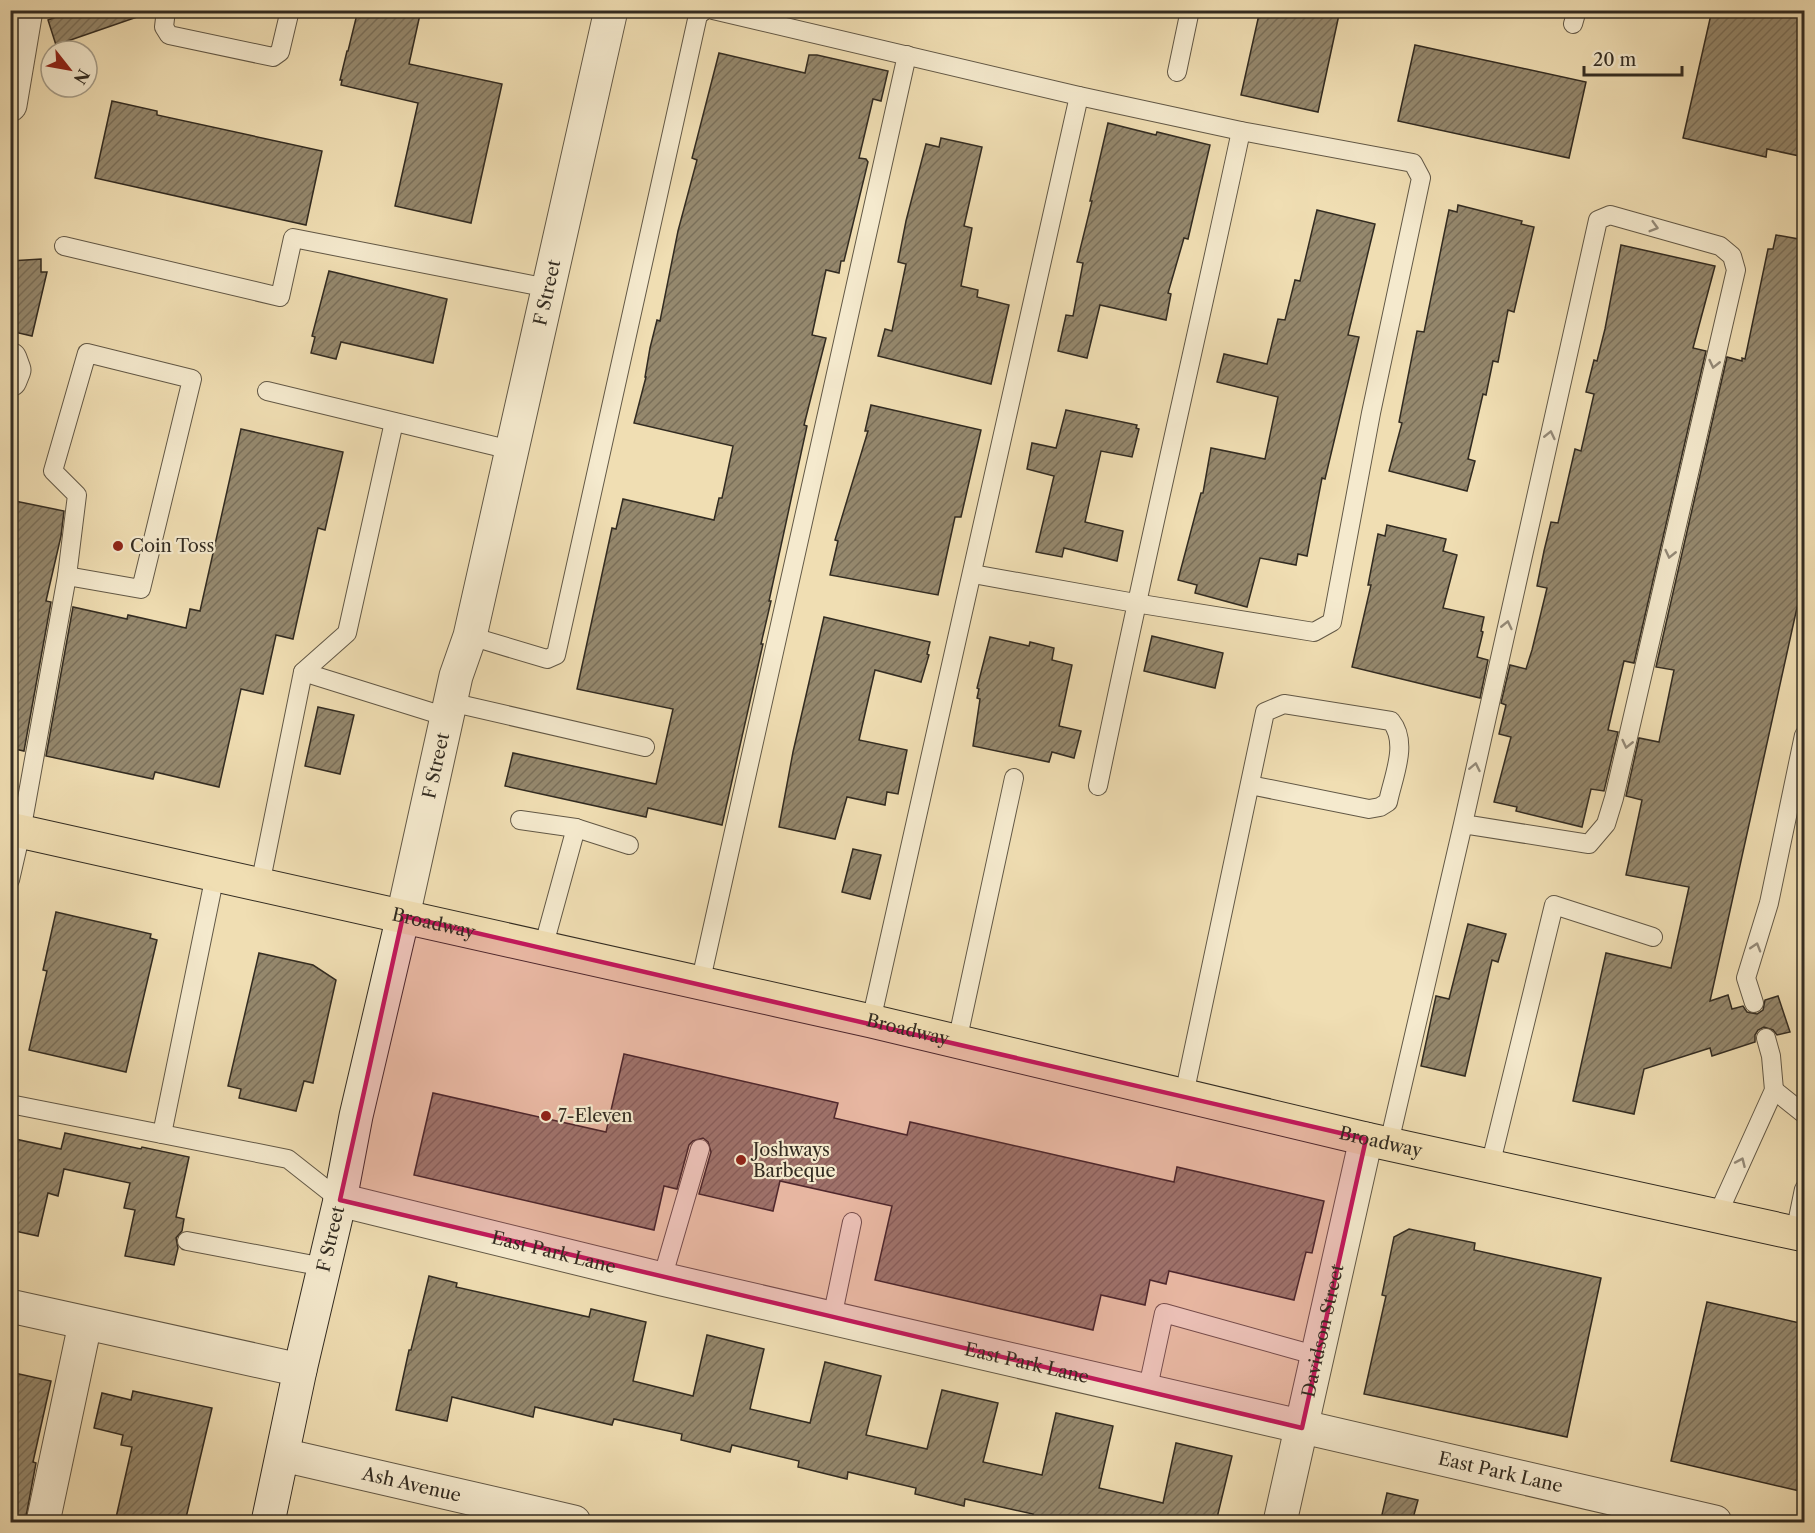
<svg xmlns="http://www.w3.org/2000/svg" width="1815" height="1533" font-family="'Libre Caslon Text',serif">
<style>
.building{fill:url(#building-hatch);stroke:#322b21;stroke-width:1.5}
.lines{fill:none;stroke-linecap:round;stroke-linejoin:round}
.service-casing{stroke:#625846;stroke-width:20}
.minor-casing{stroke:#625846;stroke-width:35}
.tertiary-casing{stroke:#625846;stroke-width:35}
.secondary-casing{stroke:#322b21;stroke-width:35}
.primary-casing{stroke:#322b21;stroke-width:35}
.service{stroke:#f5eace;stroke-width:18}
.minor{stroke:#f5eace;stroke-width:33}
.tertiary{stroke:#f5eace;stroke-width:33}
.secondary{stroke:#f5eace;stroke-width:33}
.primary{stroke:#f0deb3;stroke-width:33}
.oneway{stroke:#948a78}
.marked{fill:#c2185b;fill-opacity:0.2;stroke:#c2185b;stroke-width:4.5;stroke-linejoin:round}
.poi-dot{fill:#8f2418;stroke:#f5eace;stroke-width:2}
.labels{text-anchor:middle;stroke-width:4.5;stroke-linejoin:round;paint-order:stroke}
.street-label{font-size:18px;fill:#322b21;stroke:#f5eace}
.poi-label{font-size:18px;fill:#322b21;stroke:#f5eace;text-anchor:start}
</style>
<defs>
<pattern id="building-hatch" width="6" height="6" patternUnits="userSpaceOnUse" patternTransform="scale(1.5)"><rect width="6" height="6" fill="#95886d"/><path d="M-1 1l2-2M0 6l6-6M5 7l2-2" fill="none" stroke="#7a6f59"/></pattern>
</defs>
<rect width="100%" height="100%" fill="#f0deb3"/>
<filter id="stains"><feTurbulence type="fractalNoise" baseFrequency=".00333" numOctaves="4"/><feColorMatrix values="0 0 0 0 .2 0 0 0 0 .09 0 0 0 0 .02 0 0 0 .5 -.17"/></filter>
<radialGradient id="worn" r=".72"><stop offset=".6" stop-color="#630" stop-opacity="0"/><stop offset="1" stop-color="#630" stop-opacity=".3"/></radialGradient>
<g class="building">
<polygon points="75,10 143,10 143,15 56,45 48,20"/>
<polygon points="358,10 421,10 409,64 502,84 471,223 395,206 418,103 341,85 342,80 340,80 347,51 348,51"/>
<polygon points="1260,10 1340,10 1318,112 1241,95"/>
<polygon points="1712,10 1804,10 1804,157 1767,149 1766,157 1683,138"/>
<polygon points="1415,45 1586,82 1569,158 1398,121"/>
<polygon points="719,53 805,73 809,55 817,55 888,71 881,101 873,99 859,158 866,159 868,162 844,261 841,261 839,273 826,270 812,335 826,338 804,425 807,426 769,601 771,601 761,644 763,644 722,825 648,808 646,817 505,786 513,753 656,784 673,709 577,689 612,528 616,529 623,499 714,520 719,498 722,498 733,446 634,423 646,377 645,377 650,348 657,320 660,321 678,231 697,160 692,158"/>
<polygon points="112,101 157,111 157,115 322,151 306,225 95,178"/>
<polygon points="1108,123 1156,135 1157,132 1210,145 1188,239 1184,238 1168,293 1171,294 1166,320 1100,305 1087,358 1058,351 1066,315 1073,316 1083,263 1077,262 1092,201 1090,201"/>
<polygon points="941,138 982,147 964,226 972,228 961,286 978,290 977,297 1009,305 991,384 878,356 885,329 892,331 906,264 898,262 906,221 926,144 939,147"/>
<polygon points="1458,205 1522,221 1521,224 1534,227 1514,312 1508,310 1498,362 1493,361 1486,395 1483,394 1468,459 1475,461 1467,491 1389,471 1402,423 1399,422 1417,331 1424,332 1449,210 1457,212"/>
<polygon points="1317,210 1375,224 1348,335 1359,337 1325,479 1322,478 1307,556 1298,554 1296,565 1260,558 1247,607 1195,593 1197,585 1178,580 1201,493 1203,493 1211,448 1265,459 1278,397 1217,382 1224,354 1267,364 1278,319 1285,320 1295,280 1300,281"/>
<polygon points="1776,235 1804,240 1804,576 1710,1001 1728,995 1732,1009 1743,1006 1747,1012 1757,1014 1763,1010 1765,1000 1778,996 1790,1032 1777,1035 1773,1030 1764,1027 1758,1030 1755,1035 1755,1042 1712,1056 1710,1048 1644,1069 1634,1114 1573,1101 1606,953 1671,968 1689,887 1626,875 1642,800 1626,796 1639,738 1659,742 1674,670 1656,667 1727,357 1742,361 1742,358 1745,359 1768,249 1773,249"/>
<polygon points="1621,245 1715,266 1693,348 1706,351 1634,663 1624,661 1608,730 1618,732 1604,791 1591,789 1582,827 1516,811 1517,807 1494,802 1511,737 1499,734 1506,705 1501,703 1510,665 1526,669 1532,650 1547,588 1537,586 1544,551 1551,522 1558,523 1575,449 1581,451 1594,394 1586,392 1594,360 1597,361 1605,329"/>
<polygon points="41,259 41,272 47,272 32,336 10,331 10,261"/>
<polygon points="329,271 447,299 433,363 341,342 336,359 311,353 315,337 312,336"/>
<polygon points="871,405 981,430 961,517 955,517 938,595 830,575 838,541 835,540 868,431 865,431"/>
<polygon points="1066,410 1137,425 1136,428 1139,429 1132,457 1101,451 1085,522 1123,531 1117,561 1064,548 1062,557 1036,552 1054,476 1027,469 1032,443 1056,448"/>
<polygon points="241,429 343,452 325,530 318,528 293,639 276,635 263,694 241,689 219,787 155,772 153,779 46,756 73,607 127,619 128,615 186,628 190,609 200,611"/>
<polygon points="10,500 64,511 61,536 46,601 51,602 24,751 10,748"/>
<polygon points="1387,525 1446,539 1443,551 1457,555 1443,608 1484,617 1481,631 1483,632 1477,657 1488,660 1480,698 1352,667 1371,585 1368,585 1378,534 1385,536"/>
<polygon points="824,617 930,642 927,654 929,655 921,682 875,670 859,740 907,750 898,794 887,792 885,805 847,797 835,839 779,827 793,752"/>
<polygon points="1152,636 1223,653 1215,688 1144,671"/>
<polygon points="990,637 1029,646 1030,642 1054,648 1052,660 1072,665 1059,726 1081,731 1074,758 1052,752 1049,762 973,746 980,699 977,698 979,689 977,688"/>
<polygon points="318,707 354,715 340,774 305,766"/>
<polygon points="853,849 881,855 870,899 842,892"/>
<polygon points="56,912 151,934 150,938 157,940 126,1072 29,1050 47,971 43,970"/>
<polygon points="1468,924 1506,934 1498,962 1492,960 1465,1076 1421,1066 1436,996 1449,999"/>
<polygon points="259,953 313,965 336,980 313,1083 304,1081 296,1111 239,1098 241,1089 228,1086"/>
<polygon points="624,1054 838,1103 834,1118 907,1135 910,1122 1174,1182 1177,1167 1324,1201 1312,1253 1306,1252 1294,1300 1169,1271 1166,1284 1150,1280 1145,1305 1101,1295 1093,1330 875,1280 892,1206 780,1181 773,1211 699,1194 711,1152 708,1142 703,1138 693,1141 689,1145 677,1189 664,1186 654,1230 414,1175 433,1093 606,1132"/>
<polygon points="65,1133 141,1149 142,1147 189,1157 176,1217 184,1219 182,1231 176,1238 178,1248 174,1265 125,1256 135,1210 124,1208 130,1183 64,1169 58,1196 48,1193 38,1236 10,1230 10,1159 15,1139 61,1149"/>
<polygon points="1409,1229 1475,1243 1474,1250 1601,1278 1567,1437 1364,1394 1386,1296 1382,1295 1394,1237"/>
<polygon points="429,1276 457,1283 456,1287 589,1317 591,1309 646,1322 633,1381 693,1396 707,1335 764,1349 750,1409 810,1423 825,1362 881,1376 866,1435 927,1449 942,1390 998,1403 983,1462 1042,1475 1056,1413 1113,1426 1099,1488 1163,1503 1176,1443 1232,1456 1216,1522 1032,1522 1033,1514 965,1499 964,1506 915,1494 916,1488 848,1472 847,1479 798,1467 799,1461 732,1445 730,1452 681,1440 682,1434 614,1419 612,1425 535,1407 533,1417 452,1397 447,1421 396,1410 409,1350 411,1350"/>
<polygon points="1707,1302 1804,1324 1804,1492 1671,1461"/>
<polygon points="10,1372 51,1381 33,1462 36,1463 25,1522 10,1522"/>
<polygon points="133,1391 212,1408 185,1522 115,1522 132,1447 121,1445 123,1435 94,1428 102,1393 131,1400"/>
<polygon points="1387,1493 1418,1500 1412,1522 1395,1522 1381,1519"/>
</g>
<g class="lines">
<g class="service-casing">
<g id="service">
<polyline points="166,10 164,27 169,35 273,57 280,52 290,10"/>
<polyline points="713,10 1079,96 1241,131 1413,163 1421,178 1371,413 1332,622 1314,632 1135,603 973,574"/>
<polyline points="1573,24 1577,10"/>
<polyline points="1177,72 1190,10"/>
<polyline points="64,246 280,297 293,238 548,288"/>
<polygon points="87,353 192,379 141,589 67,576 77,495 53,471"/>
<polyline points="267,391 511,450"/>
<polyline points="470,636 547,659 556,655 698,15 705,10"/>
<polyline points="303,672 447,717"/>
<polyline points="450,702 645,747"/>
<path d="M1098,786c45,-219 96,-436 143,-655"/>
<polyline points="520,820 576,828 629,845"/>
<polyline points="10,880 21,832 67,576"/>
<polyline points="260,885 303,672 347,633 394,422"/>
<polyline points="543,948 576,828"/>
<polyline points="700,984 907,55"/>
<polyline points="1754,1003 1746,978 1769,903 1804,735"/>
<polyline points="871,1021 1079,96"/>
<polyline points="957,1042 1014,778"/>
<polyline points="1774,1090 1804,1114"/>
<path d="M1184,1095l81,-383 19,-8 107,17c18,22 2,56 -3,81l-8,5 -11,2 -119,-24"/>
<polyline points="10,1104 288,1159 340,1200"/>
<polyline points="162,1134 215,875"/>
<polyline points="1389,1143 1463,824 1598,220 1610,215 1720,246 1732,256 1736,270 1614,798 1606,824 1589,844 1463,824"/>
<polyline points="1490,1166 1554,905 1653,937"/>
<polyline points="1717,1216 1774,1090 1771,1056 1766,1038"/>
<polyline points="1795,1233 1804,1189"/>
<polyline points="187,1241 324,1267"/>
<polyline points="662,1279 700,1149"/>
<polyline points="832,1318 852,1222"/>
<polyline points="1147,1392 1164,1313 1318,1356"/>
</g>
</g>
<g class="minor-casing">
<g id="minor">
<polyline points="10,105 26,10"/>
<polyline points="10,359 14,370 10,380"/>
<path id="s1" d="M340,1200l322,79 1053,243"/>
<polyline points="10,1306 300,1370"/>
<path id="s2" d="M283,1455l291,67"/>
<polyline points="43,1522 85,1324"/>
<path id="s3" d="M1280,1522l86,-383"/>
</g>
</g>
<g class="tertiary-casing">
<g id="tertiary">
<path id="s4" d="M403,916l53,-240 14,-40 141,-626"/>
</g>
</g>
<g class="secondary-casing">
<g id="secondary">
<path id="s5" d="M268,1522l32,-152 40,-170 16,-84 47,-200"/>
</g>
</g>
<g class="primary-casing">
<g id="primary">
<path id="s6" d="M10,829l861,192 495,118 438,96"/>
</g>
</g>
<use href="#service" class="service"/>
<use href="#minor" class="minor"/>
<use href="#tertiary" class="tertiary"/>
<use href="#secondary" class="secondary"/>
<use href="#primary" class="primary"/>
</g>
<defs><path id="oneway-chevron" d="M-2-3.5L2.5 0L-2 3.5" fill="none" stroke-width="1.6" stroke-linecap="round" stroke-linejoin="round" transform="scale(1.5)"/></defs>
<g class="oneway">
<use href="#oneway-chevron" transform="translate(1654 227) rotate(16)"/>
<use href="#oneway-chevron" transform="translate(1714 364) rotate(103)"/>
<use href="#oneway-chevron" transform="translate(1550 435) rotate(-77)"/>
<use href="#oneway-chevron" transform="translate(1670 554) rotate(103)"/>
<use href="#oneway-chevron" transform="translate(1507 625) rotate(-77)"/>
<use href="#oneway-chevron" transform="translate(1627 744) rotate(103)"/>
<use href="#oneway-chevron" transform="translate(1475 767) rotate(-78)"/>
<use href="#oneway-chevron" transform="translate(1756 947) rotate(-73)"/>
<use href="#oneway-chevron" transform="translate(1741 1162) rotate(-66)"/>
</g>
<path class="marked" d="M403,916l963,223 -64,289 -962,-228z"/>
<g class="poi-dot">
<circle cx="118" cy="546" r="6"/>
<circle cx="546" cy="1116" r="6"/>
<circle cx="741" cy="1160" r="6"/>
</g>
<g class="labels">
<g class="street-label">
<text dy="6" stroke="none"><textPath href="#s4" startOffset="640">F Street</textPath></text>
<text dy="6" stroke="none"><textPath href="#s4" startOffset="154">F Street</textPath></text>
<text dy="6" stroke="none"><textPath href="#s6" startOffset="434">Broadway</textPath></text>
<text dy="6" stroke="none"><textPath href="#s6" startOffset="920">Broadway</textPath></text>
<text dy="6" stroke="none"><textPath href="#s6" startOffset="1406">Broadway</textPath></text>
<text dy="6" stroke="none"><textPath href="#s5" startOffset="290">F Street</textPath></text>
<text dy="6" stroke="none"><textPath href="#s1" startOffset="220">East Park Lane</textPath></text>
<text dy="6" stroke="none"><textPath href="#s3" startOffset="196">Davidson Street</textPath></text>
<text dy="6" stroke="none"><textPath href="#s1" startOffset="706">East Park Lane</textPath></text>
<text dy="6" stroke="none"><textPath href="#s1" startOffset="1192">East Park Lane</textPath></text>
<text dy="6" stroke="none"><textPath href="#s2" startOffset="132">Ash Avenue</textPath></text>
</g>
<g class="poi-label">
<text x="130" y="552">Coin Toss</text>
<text x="558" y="1122">7-Eleven</text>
<text x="753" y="1156">Joshways<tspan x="753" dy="21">Barbeque</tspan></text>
</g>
</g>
<rect width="1815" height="1533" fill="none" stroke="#f0deb3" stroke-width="36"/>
<rect x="12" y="12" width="1791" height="1509" fill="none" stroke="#322b21" stroke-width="3"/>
<rect x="18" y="18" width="1779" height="1497" fill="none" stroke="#322b21" stroke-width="1.5"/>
<g transform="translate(69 69) rotate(121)"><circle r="28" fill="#f5eace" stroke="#a79e89" stroke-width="1.5"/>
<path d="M0-4.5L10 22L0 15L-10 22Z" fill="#8f2418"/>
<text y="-9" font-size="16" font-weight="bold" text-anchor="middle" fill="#322b21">N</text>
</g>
<path d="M1584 66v9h98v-9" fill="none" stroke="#322b21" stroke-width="3"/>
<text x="1593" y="66" font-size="18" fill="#322b21" stroke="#f5eace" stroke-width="4.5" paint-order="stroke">20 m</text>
<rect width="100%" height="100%" filter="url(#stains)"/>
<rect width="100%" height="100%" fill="url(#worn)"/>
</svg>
